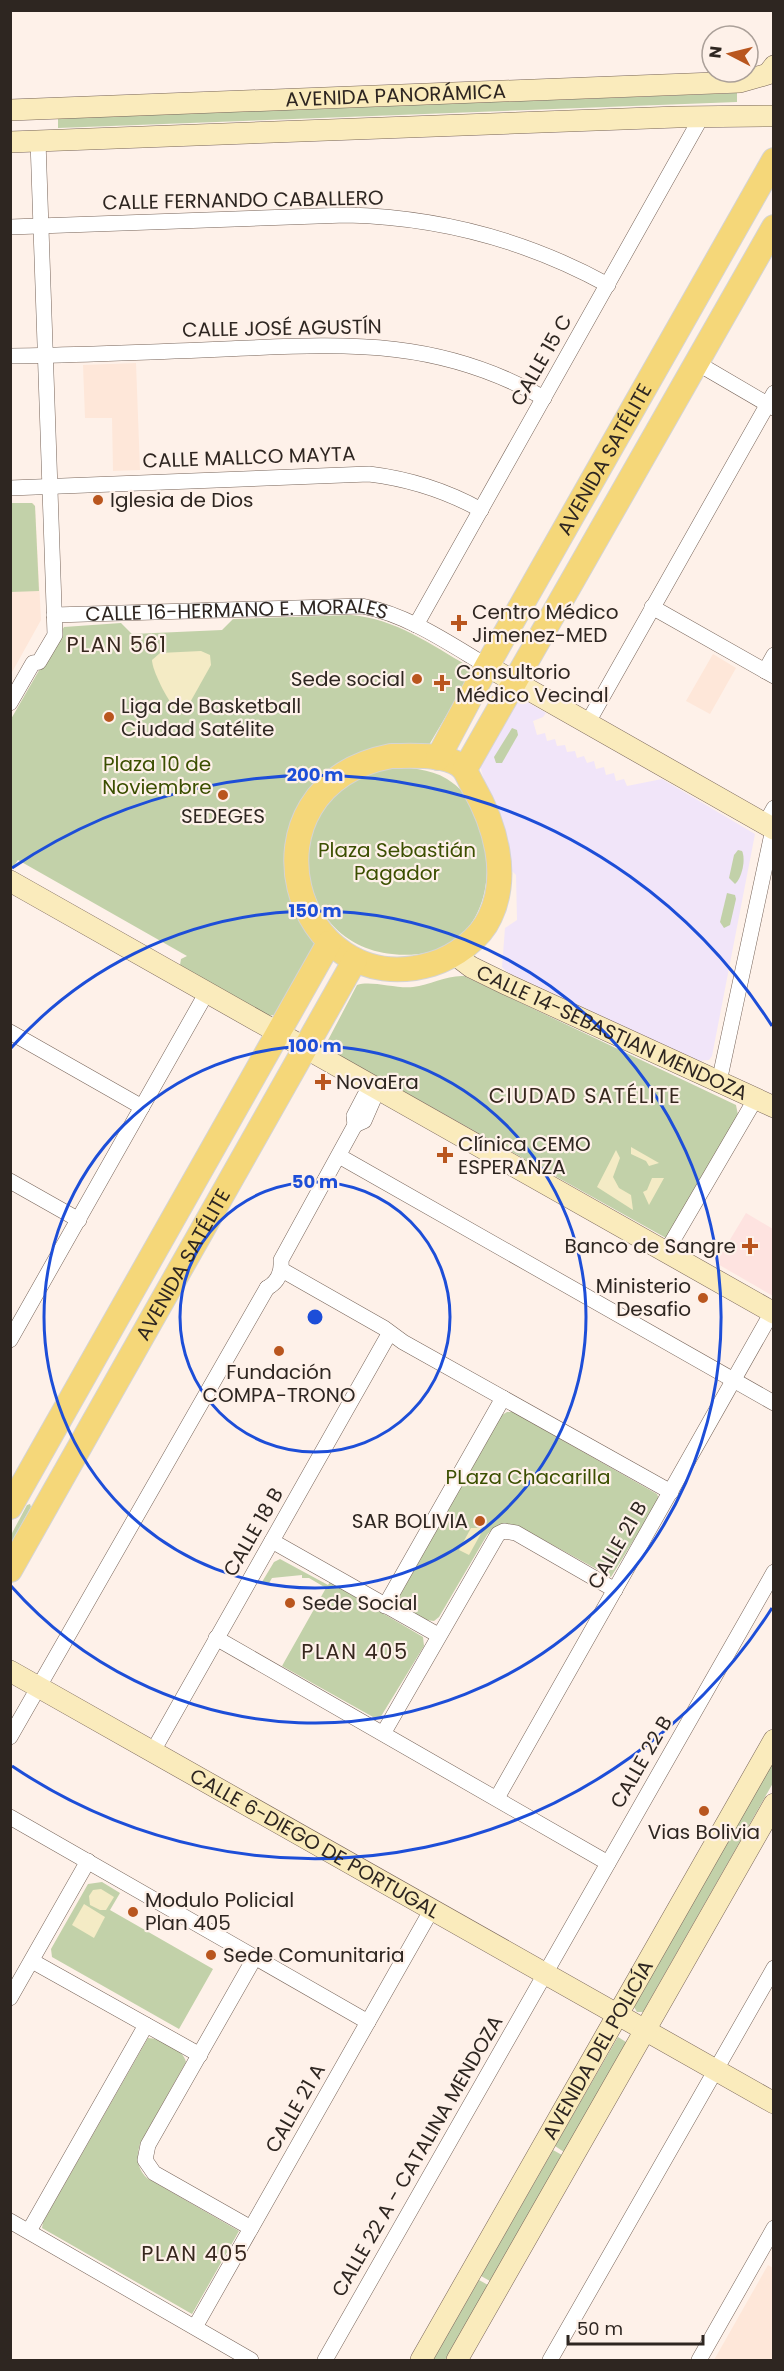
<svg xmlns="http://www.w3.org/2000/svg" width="784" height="2371" font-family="Poppins,sans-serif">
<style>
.commercial{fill:#f1e5f9}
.built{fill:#fee7d9}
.medical{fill:#fee3e0}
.green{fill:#c2d1a9}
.sand{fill:#f4ebc5}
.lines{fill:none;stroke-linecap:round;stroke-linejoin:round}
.street-casing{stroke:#776459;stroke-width:16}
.secondary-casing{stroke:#776459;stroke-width:22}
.primary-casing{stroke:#d5d4d3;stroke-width:26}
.street{stroke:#fff;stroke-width:15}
.secondary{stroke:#faebbc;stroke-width:21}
.primary{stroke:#f5d779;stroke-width:24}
.ring{fill:none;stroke:#1d4ed8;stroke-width:3}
.poi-dot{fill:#b9561e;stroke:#fef1e9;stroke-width:2}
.labels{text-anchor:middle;stroke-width:4.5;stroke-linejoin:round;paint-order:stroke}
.street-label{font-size:20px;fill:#2e2621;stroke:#fef1e9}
.poi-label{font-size:20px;fill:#2e2621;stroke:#fef1e9;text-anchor:start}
.park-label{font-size:20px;fill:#3b4f01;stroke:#fef1e9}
.neighbourhood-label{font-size:21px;letter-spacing:1.5px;fill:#37271e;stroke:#fef1e9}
.centre{fill:#1d4ed8;stroke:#fef1e9;stroke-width:3}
.ring-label{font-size:18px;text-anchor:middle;font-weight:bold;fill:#1d4ed8;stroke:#fef1e9;stroke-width:4.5;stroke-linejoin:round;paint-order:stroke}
</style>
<rect width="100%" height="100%" fill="#fef1e9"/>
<polygon class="commercial" points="519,701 527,702 546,713 543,717 533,721 537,735 545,733 547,741 555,739 557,746 565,745 567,752 575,751 577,758 584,756 587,763 594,761 596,769 604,767 606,775 614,773 616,781 624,779 627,786 662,779 755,834 712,1056 709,1060 698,1061 507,972 502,967 505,928 517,920 516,875 510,869 480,766 515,703"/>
<g class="built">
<polygon points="136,363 140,470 113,471 112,418 85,418 83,365"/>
<polygon points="11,503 33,503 35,506 41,620 11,674"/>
<polygon points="713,654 736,668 710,714 686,701"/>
<polygon points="768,2265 773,2268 773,2360 714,2360"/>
</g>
<polygon class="medical" points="746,1213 773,1229 773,1296 716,1263"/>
<g class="green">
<polygon points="737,93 737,102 58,128 58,118"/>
<polygon points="11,503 32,503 35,506 39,591 11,592"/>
<path d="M351,615c45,4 79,29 117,51l2,9 -41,70c-21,0 -43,-1 -64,6 -54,18 -90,77 -78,134 5,24 22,38 28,58l-41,72 -6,1 -88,-51 1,-6 6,-3 -169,-96 -7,10v-151l53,-92 57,-4 11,11 90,-4 11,-11z"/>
<polygon points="512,728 517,730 518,735 502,763 496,763 494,757"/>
<path d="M389,767c20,1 40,1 58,12 26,16 36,44 39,73 7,62 -27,110 -94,102 -24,-2 -48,-14 -63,-33 -31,-40 -29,-107 18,-137 12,-7 29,-11 42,-17z"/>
<path d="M738,850l4,1c4,8 0,27 -7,33l-6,-6 5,-23z"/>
<polygon points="727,893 735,895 736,899 730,925 724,928 720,922"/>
<path d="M464,976l272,129 2,10 -72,123 -338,-189 -2,-5 31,-59c14,-5 39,4 56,2 17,-2 34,-12 51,-11z"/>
<path d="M507,1412h6l144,82 2,5 -48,78 -91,-50c-13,-5 -24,-4 -33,8l-48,82 -5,4 -8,-1 -26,-15v-10l102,-180z"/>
<polygon points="30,1504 31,1507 11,1543 11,1535 27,1505"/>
<polygon points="280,1559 328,1585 330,1582 423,1637 424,1646 380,1718 373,1717 282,1666 326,1588 309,1578 302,1578 302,1575 272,1578 268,1585 262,1582 274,1562"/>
<polygon points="773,1762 773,1783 744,1834 735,1828"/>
<polygon points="733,1833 742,1838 643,2012 637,2012 634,2007"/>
<polygon points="102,1882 120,1893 110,1910 213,1969 179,2029 52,1957 51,1949 88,1884"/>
<polygon points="618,2037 626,2042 564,2152 555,2146"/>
<path d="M148,2038c12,0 36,12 38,24l-46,82c-4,14 -3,24 7,34l92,53 -47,83 -150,-86 1,-6z"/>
<polygon points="553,2150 562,2155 490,2281 481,2276"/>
<polygon points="479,2280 488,2285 445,2360 433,2360"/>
</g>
<g class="sand">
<path d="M201,651l9,4 1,10 -23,41 -12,3c-8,-7 -24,-39 -24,-49l8,-7z"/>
<polygon points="631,1147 659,1163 649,1166 646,1161 631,1154"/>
<polygon points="616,1150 620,1158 613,1177 619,1188 631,1195 633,1210 597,1187"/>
<polygon points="652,1178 664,1178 649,1205 643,1192 647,1190"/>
<polygon points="471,1528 484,1528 469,1555 459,1550"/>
<polygon points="101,1889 114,1897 106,1910 100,1910 90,1905 89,1896 93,1890"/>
<polygon points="84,1904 105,1917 94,1938 72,1925"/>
</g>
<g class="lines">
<g class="street-casing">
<g id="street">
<path d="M10,227l336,-12c94,2 180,25 262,70"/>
<path d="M10,356c72,-1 144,-4 215,-7 119,-5 211,-12 319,49"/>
<polyline points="697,363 774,408"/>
<path d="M10,488l359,-14c41,5 76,16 112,36"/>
<polyline points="652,607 774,676"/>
<path id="s1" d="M54,615l308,-9c46,9 85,36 125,60"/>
<polyline points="416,625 702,116"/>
<polyline points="765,671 774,655"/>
<polyline points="10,703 33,663 39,662 55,635 38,141"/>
<polyline points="587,724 774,393"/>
<polyline points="765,824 774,808"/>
<polyline points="10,1032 142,1107"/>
<polyline points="719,1082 773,829"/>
<polyline points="355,1125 364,1121 374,1098"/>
<polyline points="355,1125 354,1116 365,1095"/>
<polyline points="339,1156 774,1403"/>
<polyline points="10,1181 79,1220"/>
<polyline points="666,1252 756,1098"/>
<polyline points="282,1270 384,1328 403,1342 671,1492"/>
<path d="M267,1288c11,-6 15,-16 14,-28l74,-135"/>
<polyline points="10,1340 207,992"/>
<polyline points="272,1541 438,1635"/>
<polyline points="385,1606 503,1398"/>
<polyline points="216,1638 608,1863"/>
<polyline points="384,1732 498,1534 504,1531 516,1533 615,1590"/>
<polyline points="10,1737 267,1288"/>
<polyline points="153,1751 389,1334"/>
<polyline points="497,1798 772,1312"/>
<polyline points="10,1817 368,2022"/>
<polyline points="32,1961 200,2055"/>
<polyline points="10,1998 88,1861"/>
<polyline points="10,2221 251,2360"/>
<polyline points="251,2228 154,2173 145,2160 148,2145 255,1957"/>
<polyline points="29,2231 146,2025"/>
<polyline points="195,2327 432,1909"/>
<polyline points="325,2360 774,1572"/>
<polyline points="550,2360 774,1968"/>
<polyline points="699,2360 774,2228"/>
</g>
</g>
<g class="secondary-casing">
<g id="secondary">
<path id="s2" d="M10,110l730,-28 28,-8 6,-8"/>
<polyline points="10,142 677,117 774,116"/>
<polyline points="487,666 774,829"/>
<polyline points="10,881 774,1313"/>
<path id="s3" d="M454,954l17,13 37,18 266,122"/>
<path id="s4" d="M10,1671l764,432"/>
<path id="s5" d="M421,2360l353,-620"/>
<polyline points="457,2360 774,1804"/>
</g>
</g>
<g class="primary-casing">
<g id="primary">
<path d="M391,756c19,0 46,-2 63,6 12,5 13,14 19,24 22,38 37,89 17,131 -10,22 -35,40 -58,47 -140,42 -200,-177 -41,-208z"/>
<path id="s6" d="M438,758l49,-92 287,-506"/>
<polyline points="465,769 774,227"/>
<polyline points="10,1507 329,943"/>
<path id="s7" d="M10,1570l345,-610"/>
</g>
</g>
<use href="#street" class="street"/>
<use href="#secondary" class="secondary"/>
<use href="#primary" class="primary"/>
</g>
<g class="ring">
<circle cx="315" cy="1317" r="135"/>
<circle cx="315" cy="1317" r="271"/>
<path d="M11 1048A406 406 0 1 1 11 1586"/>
<path d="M772 1608A542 542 0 0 1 12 1766M12 868A542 542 0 0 1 772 1026"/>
</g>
<g class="poi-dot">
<circle cx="98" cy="500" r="6"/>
<path d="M456 614h6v6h6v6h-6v6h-6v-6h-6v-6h6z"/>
<circle cx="417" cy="679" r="6"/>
<path d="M439 674h6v6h6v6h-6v6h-6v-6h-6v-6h6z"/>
<circle cx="109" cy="717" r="6"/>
<circle cx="223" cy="795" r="6"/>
<path d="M320 1073h6v6h6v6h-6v6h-6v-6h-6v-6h6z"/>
<path d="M442 1146h6v6h6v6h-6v6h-6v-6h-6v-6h6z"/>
<path d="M747 1237h6v6h6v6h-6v6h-6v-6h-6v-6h6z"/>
<circle cx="703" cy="1298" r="6"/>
<circle cx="279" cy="1351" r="6"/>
<circle cx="480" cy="1521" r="6"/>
<circle cx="290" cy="1603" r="6"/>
<circle cx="704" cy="1811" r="6"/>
<circle cx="133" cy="1912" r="6"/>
<circle cx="211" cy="1955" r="6"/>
</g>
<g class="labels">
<g class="street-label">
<text dy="7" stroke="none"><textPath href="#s2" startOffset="386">AVENIDA PANORÁMICA</textPath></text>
<text transform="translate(243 200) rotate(-1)" y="7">CALLE FERNANDO CABALLERO</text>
<text transform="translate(282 328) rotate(-1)" y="7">CALLE JOSÉ AGUSTÍN</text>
<text transform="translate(541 360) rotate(-60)" y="7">CALLE 15 C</text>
<text transform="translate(249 457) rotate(-2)" y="7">CALLE MALLCO MAYTA</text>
<text dy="7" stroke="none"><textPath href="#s6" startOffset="342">AVENIDA SATÉLITE</textPath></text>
<text dy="7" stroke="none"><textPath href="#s1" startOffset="183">CALLE 16-HERMANO E. MORALES</textPath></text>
<text dy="7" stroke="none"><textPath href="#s3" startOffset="177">CALLE 14-SEBASTIAN MENDOZA</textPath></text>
<text dy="7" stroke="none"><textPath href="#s7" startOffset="351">AVENIDA SATÉLITE</textPath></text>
<text transform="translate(253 1532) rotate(-60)" y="7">CALLE 18 B</text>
<text transform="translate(617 1545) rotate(-60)" y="7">CALLE 21 B</text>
<text transform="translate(641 1762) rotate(-60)" y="7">CALLE 22 B</text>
<text dy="7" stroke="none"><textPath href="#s4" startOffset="350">CALLE 6-DIEGO DE PORTUGAL</textPath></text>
<text dy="7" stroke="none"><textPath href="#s5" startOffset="357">AVENIDA DEL POLICÍA</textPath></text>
<text transform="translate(295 2108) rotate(-60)" y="7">CALLE 21 A</text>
<text transform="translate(417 2156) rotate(-60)" y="7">CALLE 22 A - CATALINA MENDOZA</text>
</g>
<g class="poi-label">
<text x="110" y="507">Iglesia de Dios</text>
<text x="472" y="619">Centro Médico<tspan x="472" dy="23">Jimenez-MED</tspan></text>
<text x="456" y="679">Consultorio<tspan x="456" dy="23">Médico Vecinal</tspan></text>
<text x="405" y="686" text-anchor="end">Sede social</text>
<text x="121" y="713">Liga de Basketball<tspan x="121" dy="23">Ciudad Satélite</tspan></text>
<text x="223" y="823" text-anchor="middle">SEDEGES</text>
<text x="336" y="1089">NovaEra</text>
<text x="458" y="1151">Clínica CEMO<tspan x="458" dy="23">ESPERANZA</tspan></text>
<text x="736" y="1253" text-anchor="end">Banco de Sangre</text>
<text x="691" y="1293" text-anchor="end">Ministerio<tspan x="691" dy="23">Desafio</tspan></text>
<text x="279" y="1379" text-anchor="middle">Fundación<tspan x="279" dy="23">COMPA-TRONO</tspan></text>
<text x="468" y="1528" text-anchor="end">SAR BOLIVIA</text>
<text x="302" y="1610">Sede Social</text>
<text x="704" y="1839" text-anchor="middle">Vias Bolivia</text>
<text x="145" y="1907">Modulo Policial<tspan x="145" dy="23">Plan 405</tspan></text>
<text x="223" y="1962">Sede Comunitaria</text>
</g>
<g class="park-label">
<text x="157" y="771">Plaza 10 de<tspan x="157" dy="23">Noviembre</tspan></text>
<text x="397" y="857">Plaza Sebastián<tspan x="397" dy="23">Pagador</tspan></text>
<text x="528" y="1484">PLaza Chacarilla</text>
</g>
<g class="neighbourhood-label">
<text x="117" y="652">PLAN 561</text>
<text x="585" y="1103">CIUDAD SATÉLITE</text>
<text x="355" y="1659">PLAN 405</text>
<text x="195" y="2261">PLAN 405</text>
</g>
</g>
<circle cx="315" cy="1317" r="9" class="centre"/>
<g class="ring-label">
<text x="315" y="781">200 m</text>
<text x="315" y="917">150 m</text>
<text x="315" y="1052">100 m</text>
<text x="315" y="1188">50 m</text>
</g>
<rect width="784" height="2371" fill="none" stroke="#2e2621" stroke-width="24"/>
<g transform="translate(730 54) rotate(277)"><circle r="28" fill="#fef1e9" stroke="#aba099" stroke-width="1.5"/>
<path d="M0-4.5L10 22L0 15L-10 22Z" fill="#b9561e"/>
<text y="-9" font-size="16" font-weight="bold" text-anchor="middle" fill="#2e2621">N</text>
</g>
<path d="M568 2335v9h135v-9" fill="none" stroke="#2e2621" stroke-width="3"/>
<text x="577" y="2335" font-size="18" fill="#2e2621" stroke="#fef1e9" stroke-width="4.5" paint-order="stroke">50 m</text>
</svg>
